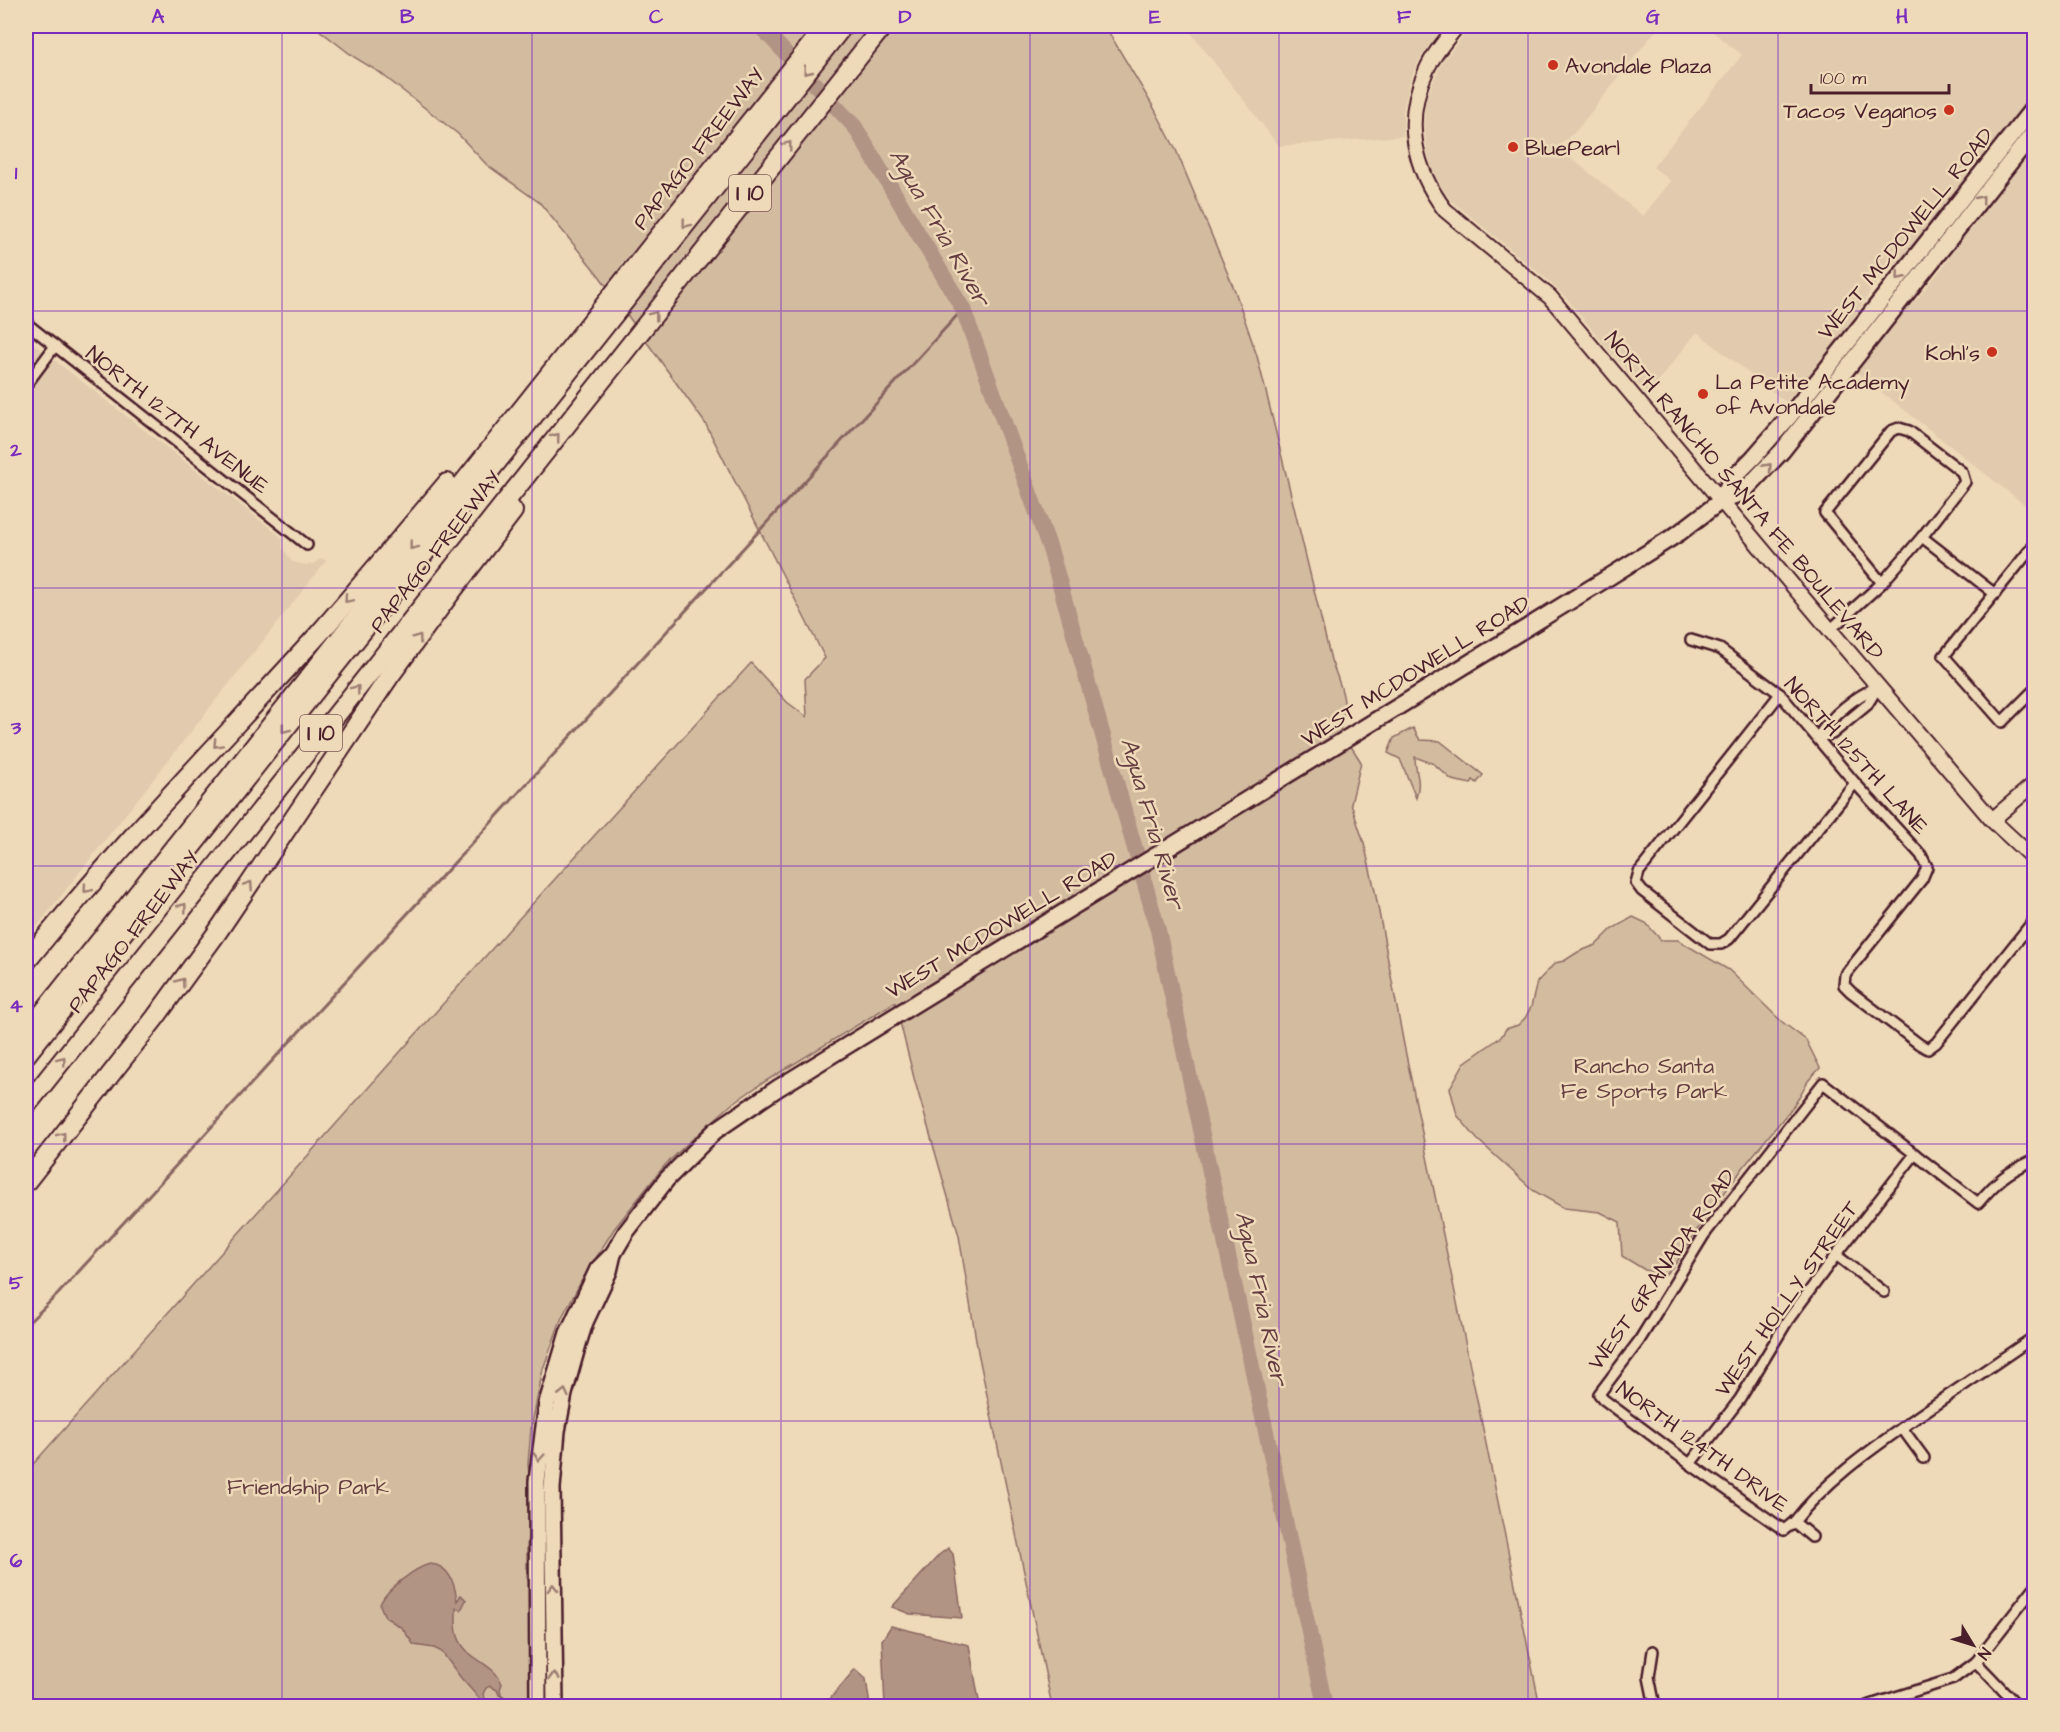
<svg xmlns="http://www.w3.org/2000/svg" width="2060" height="1732" font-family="'Architects Daughter',sans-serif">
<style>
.built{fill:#e1caad}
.green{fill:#d3bba0;stroke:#8e6d66;stroke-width:1.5}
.water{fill:#b29484;stroke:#886560;stroke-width:1.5}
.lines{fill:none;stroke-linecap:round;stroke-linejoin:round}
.stream{stroke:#886560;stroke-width:3}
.river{stroke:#b29484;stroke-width:16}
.street-casing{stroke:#4a1f2b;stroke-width:14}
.secondary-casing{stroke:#4a1f2b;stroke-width:18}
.primary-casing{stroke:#4a1f2b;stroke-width:20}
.highway-casing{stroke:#4a1f2b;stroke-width:22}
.street{stroke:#eed9b8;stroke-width:9}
.secondary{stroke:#eed9b8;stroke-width:14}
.primary{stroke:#eed9b8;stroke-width:15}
.highway{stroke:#eed9b8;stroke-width:18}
.oneway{stroke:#9c7c72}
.grid{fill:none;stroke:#7b2cbf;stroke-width:1.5;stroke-opacity:0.55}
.poi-dot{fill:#c8321e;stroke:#eed9b8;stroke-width:2}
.labels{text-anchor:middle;stroke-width:5;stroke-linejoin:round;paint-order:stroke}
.shield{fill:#eed9b8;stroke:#7b5755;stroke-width:1.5}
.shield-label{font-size:21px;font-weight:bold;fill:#4a1f2b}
.poi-label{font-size:22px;fill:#4a1f2b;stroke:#eed9b8;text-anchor:start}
.street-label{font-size:22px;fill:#4a1f2b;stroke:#eed9b8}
.park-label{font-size:22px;fill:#653e42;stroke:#eed9b8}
.water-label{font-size:24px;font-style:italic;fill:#643c41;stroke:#eed9b8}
.neatline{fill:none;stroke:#7b2cbf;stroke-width:2}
.grid-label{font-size:20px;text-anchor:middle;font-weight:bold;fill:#7b2cbf}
</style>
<rect width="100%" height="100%" fill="#eed9b8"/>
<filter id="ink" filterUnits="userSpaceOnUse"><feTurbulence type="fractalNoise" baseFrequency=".0167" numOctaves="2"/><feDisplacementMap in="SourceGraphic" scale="12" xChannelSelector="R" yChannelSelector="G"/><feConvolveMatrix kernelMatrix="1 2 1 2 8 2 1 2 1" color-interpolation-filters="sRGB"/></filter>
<g filter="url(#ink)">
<g class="built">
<polygon points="1186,26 1444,26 1420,59 1410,80 1403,110 1403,136 1279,146"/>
<polygon points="1471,26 1659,26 1576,131 1557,147 1643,216 1671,181 1653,167 1742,55 1706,26 2034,26 2034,93 1903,259 1890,265 1871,290 1843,335 1786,402 1697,332 1647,395 1566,298 1549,281 1453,202 1444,192 1432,169 1427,149 1424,124 1426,99 1441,64"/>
<polygon points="2034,144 2034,512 1855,371 1895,320 1918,298 1943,267 1965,233"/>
<polygon points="26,338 275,532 283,539 282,547 292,562 306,565 313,564 322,558 326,561 26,940"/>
</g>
<g class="green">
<path d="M314,26h791l49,82 22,42 59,141 22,65 12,48 62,256c9,25 19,42 9,69l21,33 -10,42 13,39 11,48 29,154 136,661h-488l-74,-354 -19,-116 -45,-158 -19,-76 -134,82 -29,20 -44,39 -23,22 -51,64 -33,53 -19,35 -19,52 -12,60 -3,35 3,32 -4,50v31l6,16 -4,76 2,37h-505v-234l489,-549 236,-260 36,39 20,15 -2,-38 20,-21 -120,-235 -105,-146 -60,-74 -53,-38 -29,-31 -79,-62 -25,-15z"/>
<path d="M1413,728l7,12 20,1 43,34 -6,8 -4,-3 -2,4 -19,-4 -18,-16 -19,-7c0,18 7,21 1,41l-16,-39 -12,-6 6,-15z"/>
<polygon points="1633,917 1646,923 1661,940 1678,940 1729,970 1781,1021 1806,1040 1820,1068 1808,1081 1795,1104 1746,1164 1699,1227 1677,1262 1664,1276 1645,1270 1622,1256 1620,1222 1600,1212 1564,1208 1534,1191 1477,1139 1457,1115 1450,1088 1464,1063 1501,1037 1506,1029 1518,1025 1525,1018 1531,1007 1537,982 1555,963 1564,961 1578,952 1596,945 1612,929"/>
</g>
<g class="water">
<polygon points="948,1548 953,1554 962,1618 910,1614 892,1607 939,1555"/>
<path d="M430,1564c20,1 25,21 27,37l4,-6 5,5 -5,10 -5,-2c0,9 -1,20 2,28 7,24 37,27 44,48l-2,5 1,5 6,5v7h-2l-1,-8 -5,-3 -2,-5 -7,-4 -4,2 -3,6 6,12h-3l-25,-28 -19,-26 -8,-4 -20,-3 -12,-17 -17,-11 -5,-12c4,-14 36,-38 50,-41z"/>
<polygon points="891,1626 969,1645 980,1706 885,1706 882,1640"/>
<polygon points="855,1669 866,1679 870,1706 824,1706"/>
</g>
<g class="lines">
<polyline class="stream" points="26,1325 58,1294 963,309"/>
<polyline class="river" points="760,26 855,127 963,309 1050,549 1158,930 1325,1706"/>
<g class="street-casing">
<g id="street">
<polyline points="26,323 307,545"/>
<polyline points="26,385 55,346"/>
<polyline points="1922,537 1995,594"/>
<polyline points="2034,545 1944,656 2002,722 2034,690"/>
<polyline points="1830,630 1882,583 1922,537 1965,482 1962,472 1909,431 1899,428 1891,431 1825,513 1882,583"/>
<polyline points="1691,640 1720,649 1780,694 1855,783 1921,855 1927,867 1922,879 1845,975 1844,985 1851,992 1919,1044 1928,1049 1936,1043 2034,920"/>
<polyline points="1780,694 1639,872 1636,883 1642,891 1710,944 1721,944 1729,939 1855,783"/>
<polyline points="1818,737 1832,734 1867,705 1878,687"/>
<path d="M1818,737c13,-21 37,-41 60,-50"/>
<polyline points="1836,1255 1884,1292"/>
<polyline points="1902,1428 1924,1458"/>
<polyline points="1690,1464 1740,1399 1788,1320 1836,1255 1915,1154"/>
<path d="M1794,1522c34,-44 81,-75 126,-107 38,-26 76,-52 114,-78"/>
<path d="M1812,1537l-18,-15 -10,8 -94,-66 -87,-65 -4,-5 40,-53 65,-106 119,-152 155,120c20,-23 28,-30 56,-43"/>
<polyline points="1653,1651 1649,1677 1655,1706"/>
<polyline points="1976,1662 2018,1706"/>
<polyline points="1867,1706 1953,1679 1976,1662 2034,1588"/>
</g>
</g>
<g class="secondary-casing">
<g id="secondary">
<path d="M1457,26c-11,14 -24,28 -31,45 -23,49 -12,98 19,139l105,87 280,333 162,190 42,39"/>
<polyline points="1992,820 2034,784"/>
</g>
</g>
<g class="primary-casing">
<g id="primary">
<polyline points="1722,500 1730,481 1753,458 1788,418 2034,107"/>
<polyline points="538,1706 537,1481 547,1403 568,1333 598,1269 613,1254 626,1232 667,1179 715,1131 778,1088 1609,577 1679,533 1722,500 1742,493 1782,451 2034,132"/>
<polyline points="555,1706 552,1488 557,1431 564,1394 578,1344 585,1322 609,1271 613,1254"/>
</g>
</g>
<g class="highway-casing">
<g id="highway">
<path d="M26,962c91,-114 193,-218 291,-326 44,-50 87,-102 130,-153"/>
<polyline points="26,1034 826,26"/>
<polyline points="26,1055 843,26"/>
<polyline points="26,1106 883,26"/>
<polyline points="26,1182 155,1018 216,934 389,677 449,595 513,511"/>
</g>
</g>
<use href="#street" class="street"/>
<use href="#secondary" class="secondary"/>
<use href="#primary" class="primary"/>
<use href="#highway" class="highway"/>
</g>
<defs><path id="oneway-chevron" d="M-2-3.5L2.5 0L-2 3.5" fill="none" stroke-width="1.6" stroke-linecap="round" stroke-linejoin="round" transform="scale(1.5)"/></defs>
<g class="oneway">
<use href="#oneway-chevron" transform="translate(807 71) rotate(129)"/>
<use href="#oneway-chevron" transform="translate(788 145) rotate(-52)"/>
<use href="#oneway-chevron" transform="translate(1981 199) rotate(-51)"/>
<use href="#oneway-chevron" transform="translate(686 224) rotate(128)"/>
<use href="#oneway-chevron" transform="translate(1900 276) rotate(129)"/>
<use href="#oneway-chevron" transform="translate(654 315) rotate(-52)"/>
<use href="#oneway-chevron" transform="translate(556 437) rotate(-51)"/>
<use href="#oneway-chevron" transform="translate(1768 467) rotate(-48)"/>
<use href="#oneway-chevron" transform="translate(413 546) rotate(128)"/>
<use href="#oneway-chevron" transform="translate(348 599) rotate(131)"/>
<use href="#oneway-chevron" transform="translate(418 638) rotate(-54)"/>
<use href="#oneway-chevron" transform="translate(356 689) rotate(-52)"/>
<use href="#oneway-chevron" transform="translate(285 729) rotate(128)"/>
<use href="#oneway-chevron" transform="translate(217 744) rotate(133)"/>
<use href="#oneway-chevron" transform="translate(249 885) rotate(-56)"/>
<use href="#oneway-chevron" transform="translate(87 889) rotate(130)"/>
<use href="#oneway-chevron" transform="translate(183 907) rotate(-52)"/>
<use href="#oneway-chevron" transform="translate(181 982) rotate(-54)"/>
<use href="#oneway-chevron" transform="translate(62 1060) rotate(-52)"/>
<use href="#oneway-chevron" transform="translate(62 1136) rotate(-52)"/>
<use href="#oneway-chevron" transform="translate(564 1393) rotate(-77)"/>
<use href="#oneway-chevron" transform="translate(539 1457) rotate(95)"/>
<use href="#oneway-chevron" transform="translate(553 1588) rotate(-91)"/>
<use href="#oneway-chevron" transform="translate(554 1676) rotate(-92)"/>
</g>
</g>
<path class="grid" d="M282,26v1680M532,26v1680M781,26v1680M1030,26v1680M1279,26v1680M1528,26v1680M1778,26v1680M26,311h2008M26,588h2008M26,866h2008M26,1144h2008M26,1421h2008"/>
<g class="poi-dot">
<circle cx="1553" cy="65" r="6"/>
<circle cx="1949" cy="110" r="6"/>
<circle cx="1513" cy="147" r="6"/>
<circle cx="1992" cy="352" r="6"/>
<circle cx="1703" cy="394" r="6"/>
</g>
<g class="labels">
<g class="shield">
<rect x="729" y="175" width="42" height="36" rx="4.5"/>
<rect x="300" y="715" width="42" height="36" rx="4.5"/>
</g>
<g class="shield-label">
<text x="750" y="200">I 10</text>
<text x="321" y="740">I 10</text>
</g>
<g class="poi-label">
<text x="1565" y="73">Avondale Plaza</text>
<text x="1937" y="118" text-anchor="end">Tacos Veganos</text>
<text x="1525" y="155">BluePearl</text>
<text x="1980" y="360" text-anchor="end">Kohl's</text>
<text x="1715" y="389">La Petite Academy<tspan x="1715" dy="25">of Avondale</tspan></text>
</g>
<g class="street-label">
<text transform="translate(698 148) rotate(-52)" y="8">PAPAGO FREEWAY</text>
<text transform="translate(1905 233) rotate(-51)" y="8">WEST MCDOWELL ROAD</text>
<text transform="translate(178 419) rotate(38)" y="8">NORTH 127TH AVENUE</text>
<text transform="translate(1745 495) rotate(50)" y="8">NORTH RANCHO SANTA FE BOULEVARD</text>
<text transform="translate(435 551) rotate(-52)" y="8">PAPAGO FREEWAY</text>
<text transform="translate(1415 670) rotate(-32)" y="8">WEST MCDOWELL ROAD</text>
<text transform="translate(1857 755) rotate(48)" y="8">NORTH 125TH LANE</text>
<text transform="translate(1001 924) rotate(-31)" y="8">WEST MCDOWELL ROAD</text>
<text transform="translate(133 931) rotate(-52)" y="8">PAPAGO FREEWAY</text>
<text transform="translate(1661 1269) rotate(-55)" y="8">WEST GRANADA ROAD</text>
<text transform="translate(1786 1298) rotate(-55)" y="8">WEST HOLLY STREET</text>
<text transform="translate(1703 1446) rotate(36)" y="8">NORTH 124TH DRIVE</text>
</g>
<g class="park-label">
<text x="1644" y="1073">Rancho Santa<tspan x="1644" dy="25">Fe Sports Park</tspan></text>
<text x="308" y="1494">Friendship Park</text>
</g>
<g class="water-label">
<text transform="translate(940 227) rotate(60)" y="8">Agua Fria River</text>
<text transform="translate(1153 823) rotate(74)" y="8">Agua Fria River</text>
<text transform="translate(1262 1298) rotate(78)" y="8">Agua Fria River</text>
</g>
</g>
<rect width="2060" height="1732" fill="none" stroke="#eed9b8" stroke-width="66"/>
<g transform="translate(1973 1645) rotate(128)" stroke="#eed9b8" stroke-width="4.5" paint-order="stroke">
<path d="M0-4.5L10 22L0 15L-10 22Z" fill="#4a1f2b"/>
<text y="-9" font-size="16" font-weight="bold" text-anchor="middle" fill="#4a1f2b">N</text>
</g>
<path d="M1811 84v9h138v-9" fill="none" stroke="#4a1f2b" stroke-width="3"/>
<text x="1820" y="84" font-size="18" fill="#4a1f2b" stroke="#eed9b8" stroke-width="4.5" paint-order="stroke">100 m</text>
<rect x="33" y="33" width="1994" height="1666" class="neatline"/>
<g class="grid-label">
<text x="158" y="23">A</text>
<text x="407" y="23">B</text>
<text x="656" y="23">C</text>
<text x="905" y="23">D</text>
<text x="1155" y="23">E</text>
<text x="1404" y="23">F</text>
<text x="1653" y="23">G</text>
<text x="1902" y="23">H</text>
<text x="16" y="179">1</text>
<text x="16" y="456">2</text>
<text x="16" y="734">3</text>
<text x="16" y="1012">4</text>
<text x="16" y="1289">5</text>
<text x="16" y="1567">6</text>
</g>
</svg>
